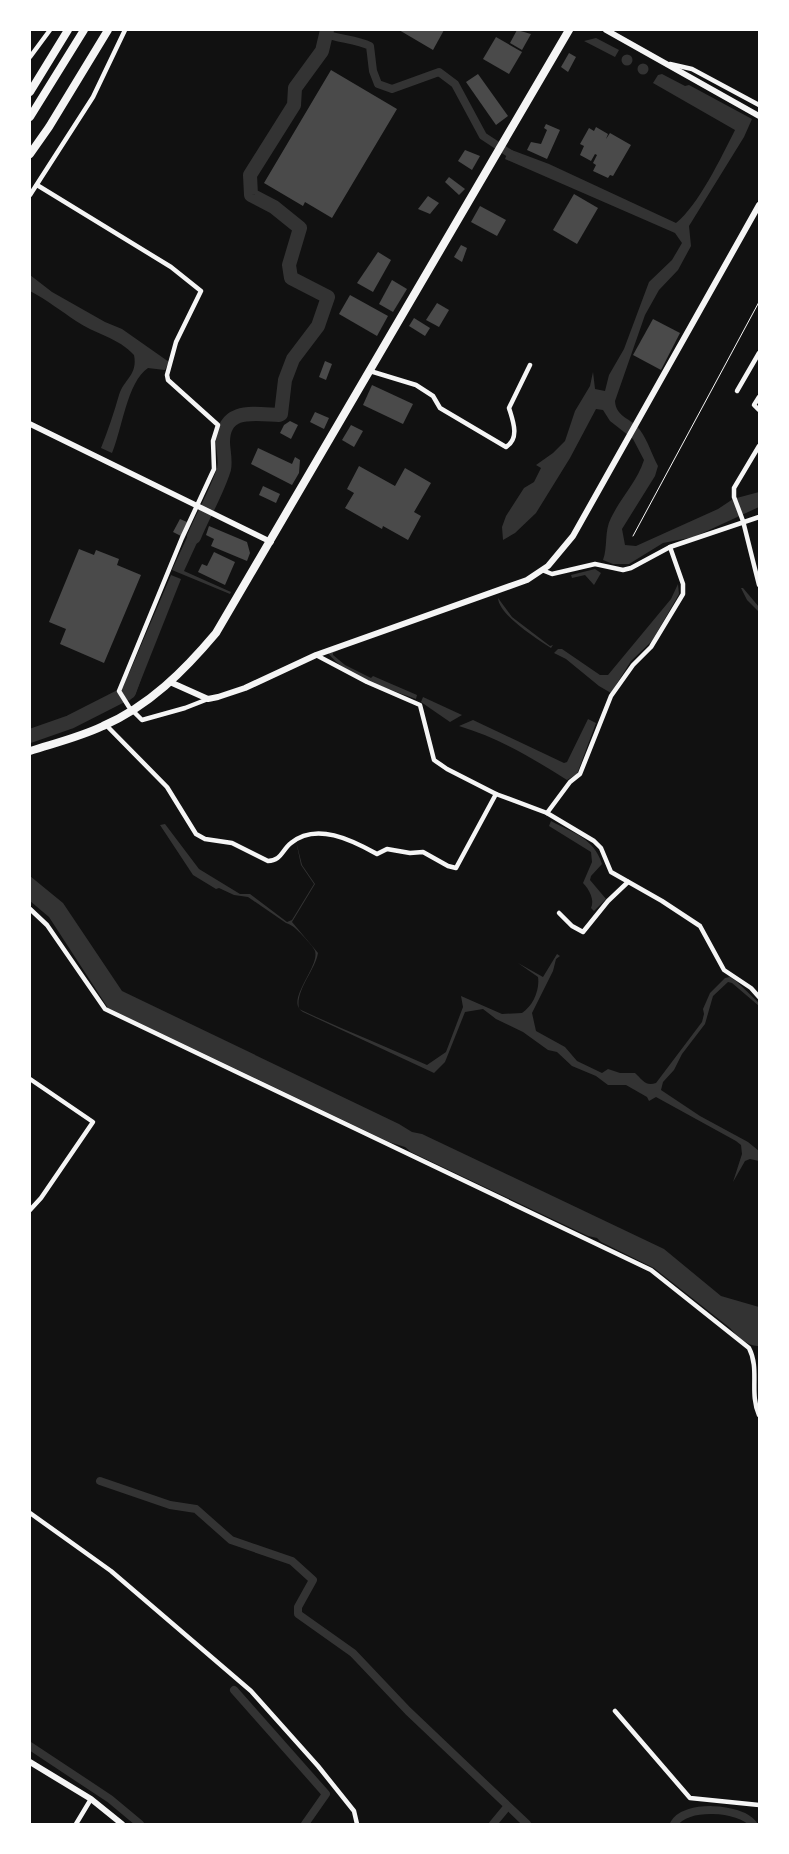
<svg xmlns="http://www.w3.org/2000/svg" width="789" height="1854" font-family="Roboto,sans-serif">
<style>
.water{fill:#333}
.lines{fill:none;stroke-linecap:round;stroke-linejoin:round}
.canal{stroke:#333;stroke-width:8}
.river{stroke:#333;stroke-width:14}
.building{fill:#4a4a4a}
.path{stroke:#f5f5f5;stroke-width:1}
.minor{stroke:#f5f5f5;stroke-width:4.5}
.tertiary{stroke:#f5f5f5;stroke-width:5.5}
.secondary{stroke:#f5f5f5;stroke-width:6}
.trunk{stroke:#f5f5f5;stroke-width:8}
.motorway{stroke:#f5f5f5;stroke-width:8}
</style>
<rect width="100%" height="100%" fill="#111"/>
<g class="water">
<polygon points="596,38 619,50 615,57 584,41"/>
<circle cx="627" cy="60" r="5.5"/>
<circle cx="643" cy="69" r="5.5"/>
<path d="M662,74l23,12 4,-1 63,34 -8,18 -55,89 2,20 -13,24 -19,20 -14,25 -30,86c1,17 17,17 25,29 8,11 12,25 18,36l-3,10 -33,53 3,16 11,1 82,-37 15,-10 26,-7v15l-65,30 -31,6 -34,21h-16l-10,-4c5,-13 1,-29 8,-42 10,-21 26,-36 33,-58l-11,-21 -23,-18 -7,-11 -7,-1 -26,49 -34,55 -21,20 -12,7 -1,-13 4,-11 18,-28 10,-6 7,-14 -5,-3 17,-12 12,-12 10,-30 15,-25 3,-14 2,17 10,2 4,-16 15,-26 25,-67 23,-22 10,-17 -7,-10 -170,-74 4,-10 40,15 127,59c22,-17 46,-67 59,-93l-82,-47 5,-8z"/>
<path d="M30,275l22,17 53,30 17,7 47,33 -4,8 -17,-2c-21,14 -26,62 -36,85l-11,-5c7,-18 13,-35 18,-53 5,-16 19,-20 15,-40 -15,-17 -39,-21 -58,-34 -15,-10 -29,-21 -46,-30z"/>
<polygon points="196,518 206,523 184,571 231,592 230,594 172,570"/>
<polygon points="595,569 601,573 594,585 585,575 572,578 571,575"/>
<polygon points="171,575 181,579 135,695 129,701 122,690"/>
<polygon points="678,584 679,594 652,641 631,661 611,693 599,686 566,659 554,653 558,649 562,649 600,675 608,675 671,599"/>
<polygon points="741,588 743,588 759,607 759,612 747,600"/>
<path d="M498,598l14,19 38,29 3,-1 -2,3c-15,-10 -52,-33 -53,-50z"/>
<path d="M349,645l-16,8v2l12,10 26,13 2,-2 44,19 -1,4c-25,-9 -72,-24 -88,-46z"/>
<polygon points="423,697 462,715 450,722 421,702"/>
<path d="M588,719l8,4 -19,51 -10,6c-35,-22 -68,-42 -108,-54l14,-6 91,43 3,-1z"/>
<path d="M551,821c22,12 43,17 51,43l-11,12 -1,4 16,19 -12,12 -3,-3c4,-8 -2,-19 -8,-25l9,-21 -1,-10 -42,-26z"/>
<path d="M165,824l34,45 41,25h10l37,28 5,-2 22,-36 -13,-19 -5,-24 6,24 13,19 -23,38 26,31c-3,18 -23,37 -19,56 42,20 86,37 128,56l19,-13 17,-45 -2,-11 41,18 20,-1c11,-7 18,-23 16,-36l-20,-14 25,14 14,-23 3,2 -4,3 -3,12 -21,42 4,18 29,16 12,14 25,12 6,-4 12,4h15c7,6 10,14 21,10l46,-61 2,-8 -1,-5 7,-16 15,-15 5,-1 6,4 23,22v3l-27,-23 -4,-1 -15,14 -8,28 -23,30 -8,16 -11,12 -2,8 39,26 48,26 11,9v10l-9,-2 -5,2 -12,21 9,-28 -1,-9 -5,-4 -80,-44 -7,4 -2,-4 -21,-12h-18l-12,-9 -24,-10 -15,-14 -9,-2 -25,-18 -27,-13 -13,-10 -18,3 -20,50 -11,11 -131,-61c-19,-11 17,-45 12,-61 -2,-5 -7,-9 -10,-13 -6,-6 -10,-12 -19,-15l-38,-26 -14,-2 -15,-7 -3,1 -23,-14 -33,-50z"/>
<path d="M30,876l33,27 59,88 277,133 13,8 10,2 242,115 57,47 38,11v39c-11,1 -22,-10 -29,-18l-76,-60 -53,-26 -4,-4 -9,-2 -177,-84 -6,-5 -16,-5 -281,-134 -59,-91 -19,-16z"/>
</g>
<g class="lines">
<g class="canal">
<path d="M325,34c15,5 33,6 45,12l3,25 5,13 14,5 47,-17 16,12 28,52 32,21"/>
<polyline points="100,1481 170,1505 196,1509 231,1540 292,1561 313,1580 298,1607 298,1614 353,1653 408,1711 527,1824"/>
<polyline points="234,1690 326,1794 305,1824"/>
<polyline points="30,1746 110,1799 140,1824"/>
<polyline points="493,1824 507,1807"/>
<path d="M674,1824c11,-20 66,-17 79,0"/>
</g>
<g class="river">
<path d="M194,537c9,-22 23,-45 30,-68 2,-8 -1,-19 -1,-27 0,-35 32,-28 56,-27l2,-1 4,-34 8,-21 25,-33 10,-29 -37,-19 -2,-13 11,-37 -26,-21 -23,-12 -1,-20 44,-70 1,-17 27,-37 5,-21"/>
<polyline points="30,736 70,722 129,692 134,678"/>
</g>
</g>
<g class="building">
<polygon points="399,30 444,30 433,50"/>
<polygon points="517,30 531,34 522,50 510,43"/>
<polygon points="496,37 522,52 509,74 483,59"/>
<polygon points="569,53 576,57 568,72 561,67"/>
<polygon points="331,70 397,109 332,218 305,202 303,206 264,183"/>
<polygon points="478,74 508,116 496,125 466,82"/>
<polygon points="546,124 560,130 547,159 527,150 531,142 541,144 547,130 544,128"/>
<polygon points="596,127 608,134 606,139 610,133 631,145 613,176 610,175 608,178 593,171 596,165 593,163 597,155 595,154 591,161 580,155 584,146 580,144 589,128 594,131"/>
<polygon points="465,150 480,156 472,170 458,161"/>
<polygon points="449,177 465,189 459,195 445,182"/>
<polygon points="574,194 598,208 577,244 553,230"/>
<polygon points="428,196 439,203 430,214 418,209"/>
<polygon points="480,206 506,220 497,236 471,222"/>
<polygon points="461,245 467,248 462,262 454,257"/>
<polygon points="378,252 391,260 373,292 357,283"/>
<polygon points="392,280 407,289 393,312 379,304"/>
<polygon points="350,295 388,316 377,336 339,314"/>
<polygon points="437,303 449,310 439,327 426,320"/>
<polygon points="414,318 430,328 425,336 409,326"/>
<polygon points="653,319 680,333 661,370 633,355"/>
<polygon points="325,361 332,364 326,380 319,377"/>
<polygon points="372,385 413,404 403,424 363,405"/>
<polygon points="315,412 329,418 324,429 310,422"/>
<polygon points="290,421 298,425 291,439 280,433 284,425"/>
<polygon points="351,425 363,431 354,447 342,440"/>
<polygon points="258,448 292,464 295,457 300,460 299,473 292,485 251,464"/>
<polygon points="359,466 395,486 405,468 431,483 414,512 421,516 408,540 383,526 382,529 345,508 354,493 347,489"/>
<polygon points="263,486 280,494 276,503 259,495"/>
<polygon points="180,519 187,522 181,536 173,532"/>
<polygon points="209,526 247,542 250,553 247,561 211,546 214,539 206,535"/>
<polygon points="79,549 94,555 96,550 119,559 117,565 141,575 104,663 60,644 66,629 49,622"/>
<polygon points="214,552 235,562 225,585 198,572 202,564 207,566"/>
</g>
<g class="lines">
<polyline class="path" points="633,536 759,302"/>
<g class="minor">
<polyline points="30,57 50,30"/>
<polyline points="670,64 692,69 759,105"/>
<polyline points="37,185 171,267 201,291 176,342 167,375 168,380 218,425 213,441 214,469 182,538 119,691 129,707 142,720 185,708 208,699"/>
<polyline points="30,195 93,97 125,30"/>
<path d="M370,371l46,14 17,11 7,12 66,39c14,-9 7,-26 3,-39l21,-43"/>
<polyline points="737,391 759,353"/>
<polyline points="759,397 754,405 759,410"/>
<polyline points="759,446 734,488 734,497 743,521 759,585"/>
<polyline points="542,570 552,574 595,564 623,570 631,568 670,547 759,517"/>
<polyline points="316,655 367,682 420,705 434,760 447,769 496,794 547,813 594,841 601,848 611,872 662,901 700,926 724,970 751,988 759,997"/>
<path d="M106,725l61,62 29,47 9,5 27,4 36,18c13,0 14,-11 23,-18 25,-21 61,-3 86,11l10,-5 23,4 13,-1 25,14 8,2 40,-74"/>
<polyline points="547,813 570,782 580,774 611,696 633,665 651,647 683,594 683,584 670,547"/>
<path d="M30,909l17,16 58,84 546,261 98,78c11,21 0,45 10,67"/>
<polyline points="559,913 572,926 583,932 608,901 628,882"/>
<polyline points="30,1079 93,1122 41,1198 30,1210"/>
<polyline points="30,1513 111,1571 251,1691 318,1766 354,1811 357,1824"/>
<polyline points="615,1711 690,1798 759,1805"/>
<polyline points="76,1824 91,1799"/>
</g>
<polyline class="tertiary" points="30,424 271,542"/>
<g class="secondary">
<polyline points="606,30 759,116"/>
<polyline points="170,682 208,699 218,697 245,688 316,655 527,580 548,566 573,536 759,205"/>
<polyline points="30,1762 91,1799 122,1824"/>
</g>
<path class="trunk" d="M30,751c25,-8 50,-14 73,-25 46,-20 81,-55 113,-93l353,-603"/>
<g class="motorway">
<polyline points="30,92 68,30"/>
<polyline points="30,117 84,30"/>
<polyline points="30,154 49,127 108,30"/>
</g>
</g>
<rect width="789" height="1854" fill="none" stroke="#ffffff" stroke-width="62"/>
</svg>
